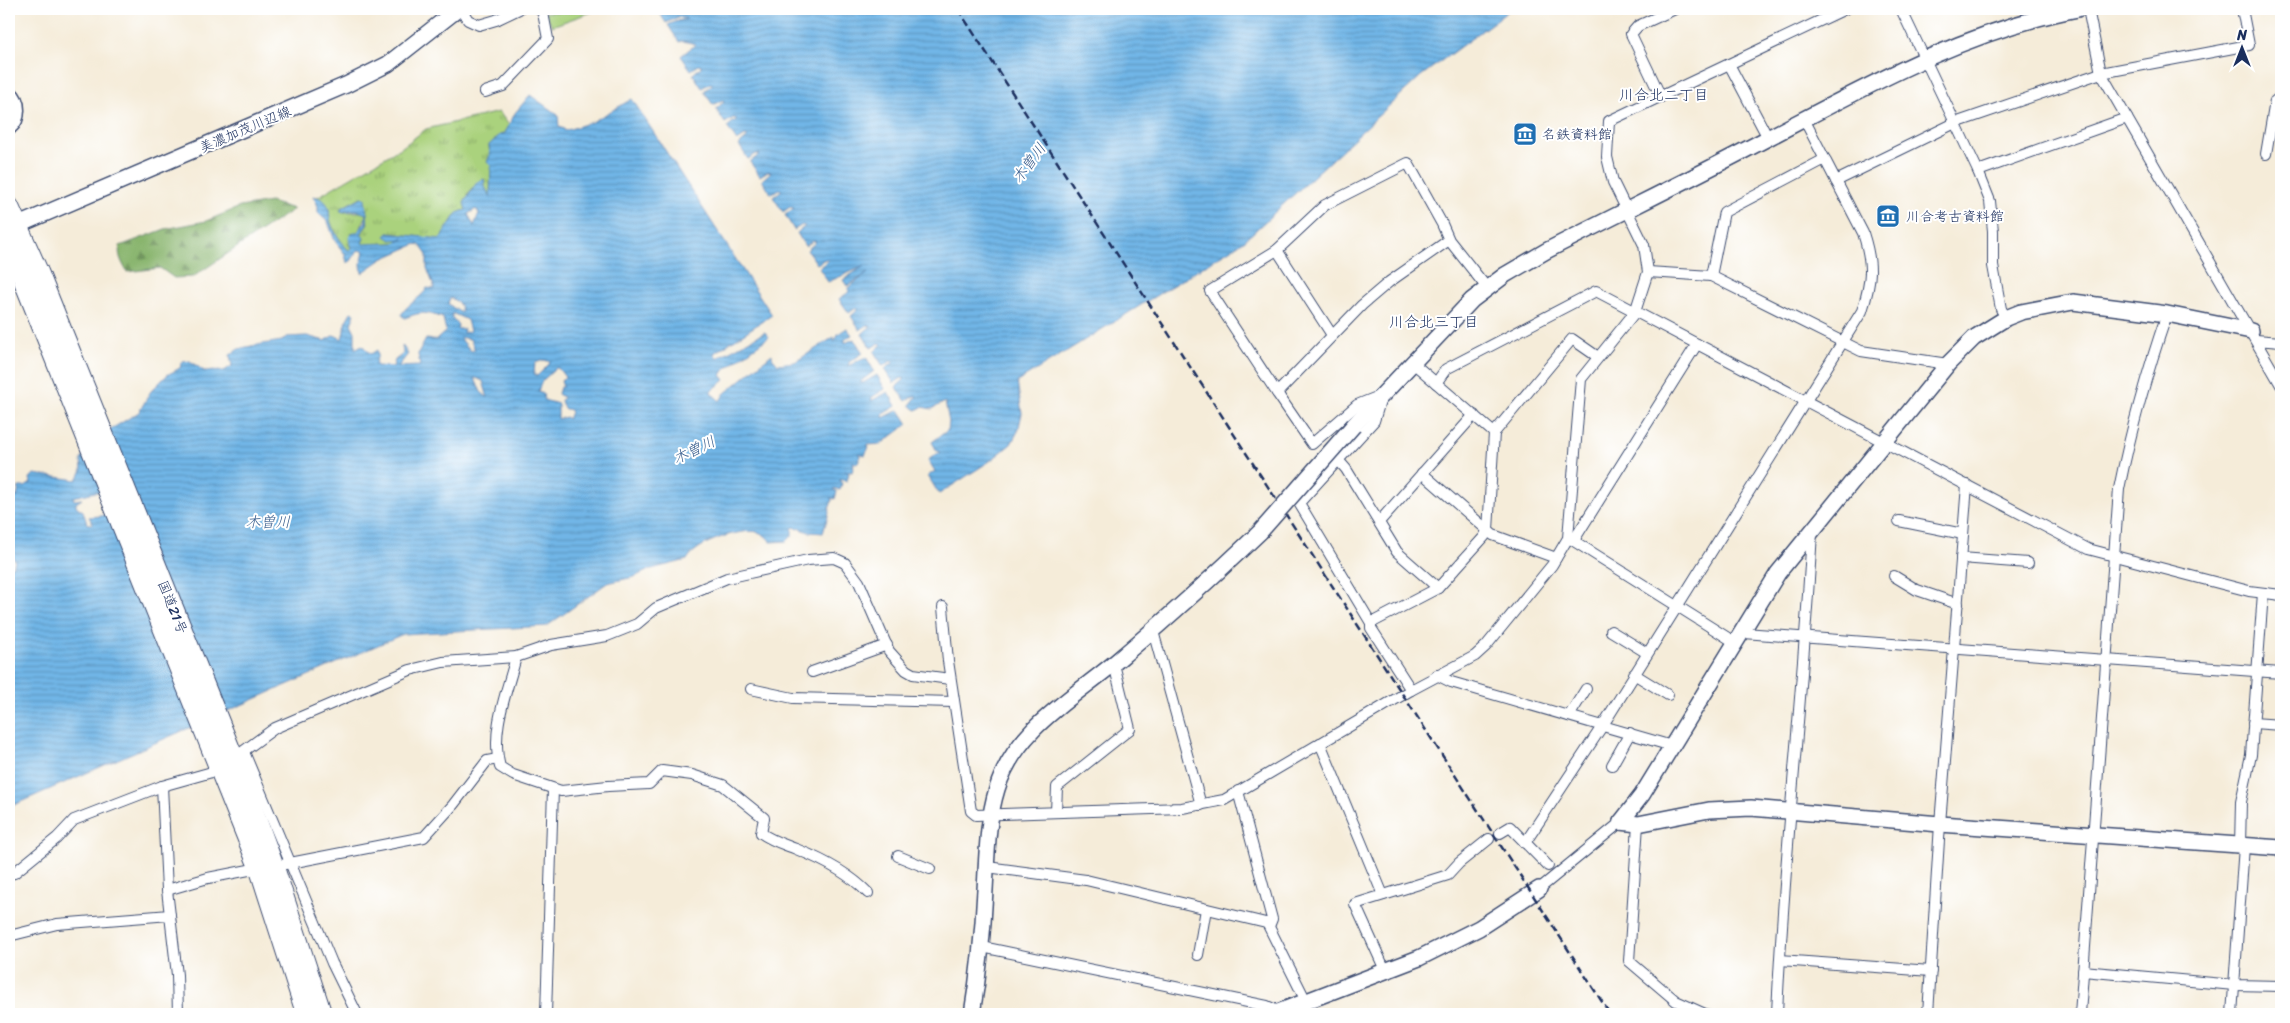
<svg xmlns="http://www.w3.org/2000/svg" width="2290" height="1023" font-family="Sriracha,'Klee One',sans-serif">
<style>
.grass{fill:url(#grass-tufts);stroke:#62806e}
.forest{fill:url(#forest-firs);stroke:#517265}
.green{fill:#aad27d;stroke:#62806e}
.water{fill:url(#water-rules);stroke:#4672a2;fill-rule:evenodd}
.lines{fill:none;stroke-linecap:round;stroke-linejoin:round}
.street-casing{stroke:#3c4b70;stroke-width:12}
.secondary-casing{stroke:#3c4b70;stroke-width:18}
.highway-casing{stroke:#3c4b70;stroke-width:21}
.street{stroke:#fff;stroke-width:10}
.secondary{stroke:#fff;stroke-width:15}
.highway{stroke:#fff;stroke-width:19}
.rail{stroke:#1b2f5e;stroke-width:2.5;stroke-dasharray:8 4;stroke-linecap:butt}
.secondary-bridge-casing{stroke:#3c4b70;stroke-width:18;stroke-linecap:butt}
.secondary-bridge{stroke:#fff;stroke-width:15}
.labels{text-anchor:middle;stroke-width:4;stroke-linejoin:round;paint-order:stroke}
.street-label{font-size:14px;fill:#1b2f5e;stroke:#fff}
.poi-label{font-size:14px;fill:#1b2f5e;stroke:#fff;text-anchor:start}
.neighbourhood-label{font-size:15px;fill:#1b2f5e;stroke:#fff}
.water-label{font-size:15px;font-style:italic;fill:#395e8e;stroke:#fff}
</style>
<defs>
<pattern id="grass-tufts" width="24" height="20" patternUnits="userSpaceOnUse" patternTransform="scale(1.25)"><rect width="24" height="20" fill="#aad27d"/><path d="M3 7l-1-3M5 7V3M7 7l1-3M15 17l-1-3M17 17v-4M19 17l1-3" fill="none" stroke="#8aab6a"/></pattern>
<pattern id="forest-firs" width="22" height="20" patternUnits="userSpaceOnUse" patternTransform="scale(1.25)"><rect width="22" height="20" fill="#87b46c"/><path d="M5 1l3.5 6h-7zM16 11l3.5 6h-7z" fill="#6e935c"/></pattern>
<pattern id="water-rules" width="6" height="5" patternUnits="userSpaceOnUse" patternTransform="scale(1.25)"><rect width="6" height="5" fill="#71b6e7"/><path d="M0 2.5h6" fill="none" stroke="#5c94be"/></pattern>
</defs>
<rect width="100%" height="100%" fill="#fff"/>
<filter id="ink" filterUnits="userSpaceOnUse"><feTurbulence type="fractalNoise" baseFrequency=".02" numOctaves="2"/><feDisplacementMap in="SourceGraphic" scale="10" xChannelSelector="R" yChannelSelector="G"/><feConvolveMatrix kernelMatrix="1 2 1 2 8 2 1 2 1" color-interpolation-filters="sRGB"/></filter>
<filter id="wash" filterUnits="userSpaceOnUse"><feTurbulence type="fractalNoise" baseFrequency=".0096" numOctaves="4" result="noise"/><feDisplacementMap in="SourceGraphic" scale="20" xChannelSelector="R" yChannelSelector="G"/><feGaussianBlur stdDeviation="1.12" result="paint"/><feColorMatrix in="noise" values="0 0 0 0 0 0 0 0 0 0 0 0 0 0 0 0 0 1.4 0 .05"/><feComposite in="paint" operator="in"/></filter>
<g filter="url(#wash)">
<rect width="100%" height="100%" fill="#f5ecd9"/>
<path class="grass" d="M499,112l10,13 -4,8 -5,2 -11,10 1,10 -3,7 4,4 -1,31 -5,-10 -1,-8 -13,11 -7,13 2,7 -7,2 -5,5 -14,22 -52,-6 16,6 -10,4 -29,2 -4,-2 3,-3 -3,-6 7,-11 -7,-26 -20,11v4h24l1,5 -8,15 -7,2 -2,6 2,10 -4,-1c-5,-7 -12,-16 -15,-24 -6,-15 3,-16 -15,-28l84,-49 25,-19z"/>
<path class="forest" d="M270,202l24,7 -101,68 -19,1 -14,-10 -33,4c-4,-8 -10,-16 -7,-26l45,-17 41,-8 34,-14z"/>
<polygon class="green" points="580,9 600,9 552,26 545,12 572,12"/>
<g class="water">
<polygon points="657,9 735,9 762,14 790,9 1511,9 1421,76 1244,241 1017,382 1022,413 1018,431 1011,444 990,461 939,494 928,476 935,471 928,460 940,452 937,451 932,442 948,430 949,422 945,402 932,409 922,407 916,410 910,405 917,396 914,396 906,401 896,387 905,379 902,378 894,383 885,369 894,362 891,361 883,366 874,352 882,344 879,343 871,348 862,334 871,326 867,325 860,330 851,316 859,309 856,308 849,313 839,299 849,292 848,288 868,273 847,286 843,280 864,266 828,282 819,268 828,260 825,259 817,264 807,250 816,242 813,241 805,246 797,233 805,226 802,225 794,230 785,215 794,208 790,207 783,212 773,197 782,190 779,189 771,194 762,180 771,172 768,171 760,176 750,162 760,154 756,154 748,159 739,145 748,137 745,136 737,141 727,127 737,119 733,118 725,123 716,109 725,101 722,100 713,105 704,91 713,84 710,83 702,88 693,74 702,66 699,65 691,70 681,56 696,44 683,41 679,42 668,25 677,21 687,19 678,17 666,23"/>
<path d="M530,95l28,20 1,12 5,2v2l28,-9 40,-23 140,216 -58,38 3,5 48,-26 4,5 -44,32 -4,6 4,5 -14,11v2l9,8 4,-7 48,-40v3l6,7 17,-2 39,-25v6l4,-9 9,-6 5,7 -7,4v4l9,-4 9,14 -14,9 -1,4 18,-9 8,14 -14,11 3,1 14,-8 8,14 -13,8 -1,4 17,-9 8,14 -13,8v4l16,-8 9,14 -27,20 -14,1 2,2 -4,8 -7,-2 2,3 -2,7 -6,-1 2,2 -2,8 -7,-1 4,2 -2,8 -7,-2v3l2,1 -2,7 -6,-2v2l3,1 -2,8 -5,-1 2,2 -2,7h-2l2,2 -7,24c-7,-1 -18,0 -22,-5l-3,1 -3,-2 -3,1v8l-5,5 -16,1c-4,-5 -7,-8 -13,-10 -18,-4 -63,11 -71,28l-36,9 -17,8 -27,6 -60,43 -144,8 -394,173v-240l2,1 4,-6 -6,-15v-56h4l4,7 2,-11h6l6,-4 -1,-5 4,-4 43,6 5,-10 -1,-10 14,-21 44,-27 12,-21 16,-16 13,-7 2,-6 8,-1 14,10h20l8,-5 -2,-11c3,-1 4,-3 7,-5 3,-3 39,-8 45,-9l4,-4 21,-1 18,5 9,-6 8,4 5,-20 4,-7 4,2 -4,10 4,8v17l7,-4 9,9 6,-4 1,5 -3,8 2,3 16,1 2,-7 8,-6 -1,-9 6,9 -10,13 22,-1 -2,-12 8,-15 10,1 10,-9 -3,-13c-17,-6 -21,-7 -38,0l-4,-3c6,-11 24,-20 26,-27l8,1 -8,-21v-13l-7,-10 -4,-1 -34,15 -20,14 -1,-9 3,-13 -6,-1 -7,11 -4,2 -2,-9 -10,-13 -7,-19 -10,-9v-7l-5,-10c21,5 14,16 18,28 3,9 11,18 16,25l3,2 1,-3 -2,-11 5,-5h4l8,-11v-7l-10,-4 -14,2 -2,-3 22,-12 3,1c0,6 4,21 2,25 -1,4 -4,7 -6,11l3,4 -2,5 1,1 31,-1 10,-4 -13,1 -6,-4 3,-3 52,6 17,-26 9,-3 -2,-7 13,-21 7,-3 1,8 5,10 1,-31 -4,-4 3,-7 -1,-10 11,-10 5,-2 10,-20zM476,209l3,4 -5,13 -6,-12zM450,298c6,2 13,7 11,15l-13,-9zM452,313l15,7 3,11 -7,2 1,-4h-7l1,-4 -6,-7zM459,337l11,2 5,11 -4,1zM544,360l7,2 -14,14 -3,-2 1,-11zM556,368h2l7,9 -4,4 2,6h-3l-2,7 5,3 -2,4 3,8h4l3,3 -3,7 -2,-2 -8,2v-15l-14,-4 -1,-6 -5,-3 4,-10zM474,377l9,4 5,17 -7,-6zM95,492h6l6,20 -5,4 -13,1 4,7h-6l-4,-13 -7,-5v-3l6,-4 -8,1 -1,-3z"/>
</g>
</g>
<g filter="url(#ink)">
<g class="lines">
<g class="street-casing">
<g id="street">
<polyline points="461,9 468,20 479,25 496,20 519,9"/>
<polyline points="1901,9 1978,171 1990,201 1993,231 1993,266 2001,309 2006,318"/>
<polyline points="2088,9 2101,73 2281,385"/>
<polyline points="1729,64 1768,138"/>
<polyline points="485,92 503,86 548,39 543,13 539,9"/>
<polyline points="1661,97 1631,34 1638,26 1675,9"/>
<polyline points="2266,154 2275,101 2281,96"/>
<polyline points="1978,171 2127,118"/>
<polyline points="1836,181 1955,123 2101,73 2249,45 2242,9"/>
<polyline points="1449,240 1389,282 1362,305 1277,393 1210,291 1277,250 1325,205 1408,163 1442,224 1449,240 1487,288"/>
<polyline points="1277,250 1332,335"/>
<polyline points="1648,272 1711,276 1861,351 1948,364"/>
<polyline points="1711,276 1724,212 1825,159"/>
<polyline points="2256,340 2281,342"/>
<polyline points="1436,383 1446,369 1596,291 2088,549 2249,591 2281,595"/>
<polyline points="1277,393 1312,444 1357,405 1377,397"/>
<polyline points="1381,398 1374,421 1299,503 1371,623 1371,628 1411,690"/>
<polyline points="1494,433 1572,339 1598,357"/>
<polyline points="1339,461 1346,469 1397,552 1438,588"/>
<polyline points="1422,473 1493,535 1556,558"/>
<polyline points="1899,521 1963,534"/>
<polyline points="1379,522 1474,415"/>
<polyline points="1569,538 1736,643"/>
<polyline points="1574,540 1697,344"/>
<polyline points="1961,558 2028,563"/>
<polyline points="1894,576 1917,590 1958,604"/>
<polyline points="943,607 948,661 971,811 976,815 1182,808 1224,800 1411,690 1475,656 1486,646 1552,565 1568,538 1581,379 1635,312 1648,272 1644,245 1613,182 1607,157 1609,121 1845,9"/>
<polyline points="1371,623 1438,588 1484,537 1488,530 1494,433 1413,363"/>
<polyline points="1153,631 1201,805"/>
<polyline points="1611,631 1647,653"/>
<polyline points="1744,633 2281,673"/>
<path d="M516,657c-9,35 -26,74 -16,110l13,8 48,16 47,-5 41,-2 13,-13 30,4 31,10 41,33 -3,15c11,8 22,11 35,16 25,10 53,24 72,44"/>
<polyline points="812,672 887,645"/>
<polyline points="1634,674 1668,695"/>
<polyline points="1437,675 1451,682 1672,746"/>
<polyline points="751,689 793,698 954,702"/>
<polyline points="1569,716 1586,689"/>
<polyline points="2253,723 2281,725"/>
<polyline points="1320,743 1383,895"/>
<polyline points="244,752 332,963 357,1014"/>
<polyline points="234,758 275,728 410,670 443,662 516,657 551,645 607,636 637,624 656,608 727,578 808,560 834,558 845,563 859,582 889,651 906,670 913,674 950,679"/>
<polyline points="1612,765 1630,733"/>
<polyline points="162,786 167,890 177,975 178,1014"/>
<polyline points="1056,812 1057,787 1130,729 1114,664"/>
<polyline points="1638,824 1629,961 1676,1001 1705,1014"/>
<polyline points="1500,833 1510,827 1548,866"/>
<path d="M1525,843l78,-118 259,-414c10,-31 11,-47 1,-78l-59,-114"/>
<polyline points="2240,845 2241,802 2251,755 2263,593"/>
<polyline points="898,856 930,869"/>
<polyline points="285,864 424,837 453,805 487,761 498,759"/>
<polyline points="987,867 1086,880 1270,924 1272,919 1238,791"/>
<polyline points="9,874 14,873 57,838 74,820 162,786 219,770"/>
<polyline points="1539,889 1621,822"/>
<polyline points="167,890 208,878 259,868"/>
<polyline points="1267,923 1306,1001"/>
<polyline points="9,936 57,924 170,915"/>
<polyline points="982,947 1267,1006 1280,1012"/>
<polyline points="1198,955 1206,909"/>
<polyline points="1780,960 1931,971"/>
<polyline points="1385,970 1355,904 1448,875 1459,863 1489,839"/>
<polyline points="2083,971 2234,985 2281,986"/>
<polyline points="546,1014 553,789"/>
<path d="M1777,1014c7,-161 26,-321 35,-482"/>
<polyline points="1928,1014 1940,824 1967,485"/>
<path d="M2080,1014l39,-525c12,-60 28,-117 48,-175"/>
<polyline points="2232,1014 2244,846"/>
</g>
</g>
<g class="secondary-casing">
<g id="secondary">
<path d="M9,93c10,8 10,26 0,34"/>
<polyline points="9,229 346,85 388,64 458,9"/>
<path d="M1354,425l118,-125 33,-25 41,-24c74,-38 149,-74 222,-113 99,-52 199,-108 310,-129"/>
<polyline points="1621,822 1642,795 1778,573 1948,364 1974,338 2006,318 2021,312 2073,302 2167,314 2251,331"/>
<polyline points="1621,822 1638,824 1709,810 1751,808 1940,824 2281,848"/>
<path d="M972,1014c7,-41 11,-82 13,-124 2,-34 2,-69 12,-101 19,-63 82,-94 128,-135 46,-39 91,-80 135,-122"/>
<polyline points="1273,1014 1419,958 1479,928 1539,889"/>
</g>
</g>
<g class="highway-casing">
<g id="highway">
<polyline points="9,206 39,273 234,758 274,866 322,1014"/>
<polyline points="9,245 259,868 306,1014"/>
</g>
</g>
<use href="#street" class="street"/>
<use href="#secondary" class="secondary"/>
<use href="#highway" class="highway"/>
<polyline class="rail" points="958,9 1610,1014"/>
<g class="secondary-bridge-casing">
<polyline id="secondary-bridge" points="1260,532 1354,425"/>
</g>
<use href="#secondary-bridge" class="secondary-bridge"/>
</g>
</g>
<defs>
<g id="museum-square" transform="scale(1.25)"><rect x="-9" y="-9" width="18" height="18" rx="4" fill="#1f6fb2" stroke="#fff"/><path d="M0-6L6-3V-2H-6V-3ZM-5-1h2V3h-2ZM-1-1h2V3h-2ZM3-1h2V3H3ZM-6 4H6V6H-6Z" fill="#fff"/></g>
</defs>
<g fill-rule="evenodd">
<use href="#museum-square" x="1525" y="134"/>
<use href="#museum-square" x="1888" y="216"/>
</g>
<g class="labels">
<g class="street-label">
<text transform="translate(245 129) rotate(-23)" y="5">美濃加茂川辺線</text>
<text transform="translate(173 607) rotate(68)" y="5">国道21号</text>
</g>
<g class="poi-label">
<text x="1542" y="139">名鉄資料館</text>
<text x="1906" y="221">川合考古資料館</text>
</g>
<g class="neighbourhood-label">
<text x="1664" y="100">川合北二丁目</text>
<text x="1434" y="327">川合北三丁目</text>
</g>
<g class="water-label">
<text transform="translate(1029 163) rotate(-53)" y="5">木曽川</text>
<text transform="translate(694 450) rotate(-26)" y="5">木曽川</text>
<text x="268" y="527">木曽川</text>
</g>
</g>
<rect width="2290" height="1023" fill="none" stroke="#fff" stroke-width="30"/>
<g transform="translate(2242 48)" stroke="#ffffff" stroke-width="4" paint-order="stroke">
<path d="M0-4L9 19L0 12L-9 19Z" fill="#1b2f5e"/>
<text y="-8" font-size="14" font-weight="bold" text-anchor="middle" fill="#1b2f5e">N</text>
</g>
</svg>
